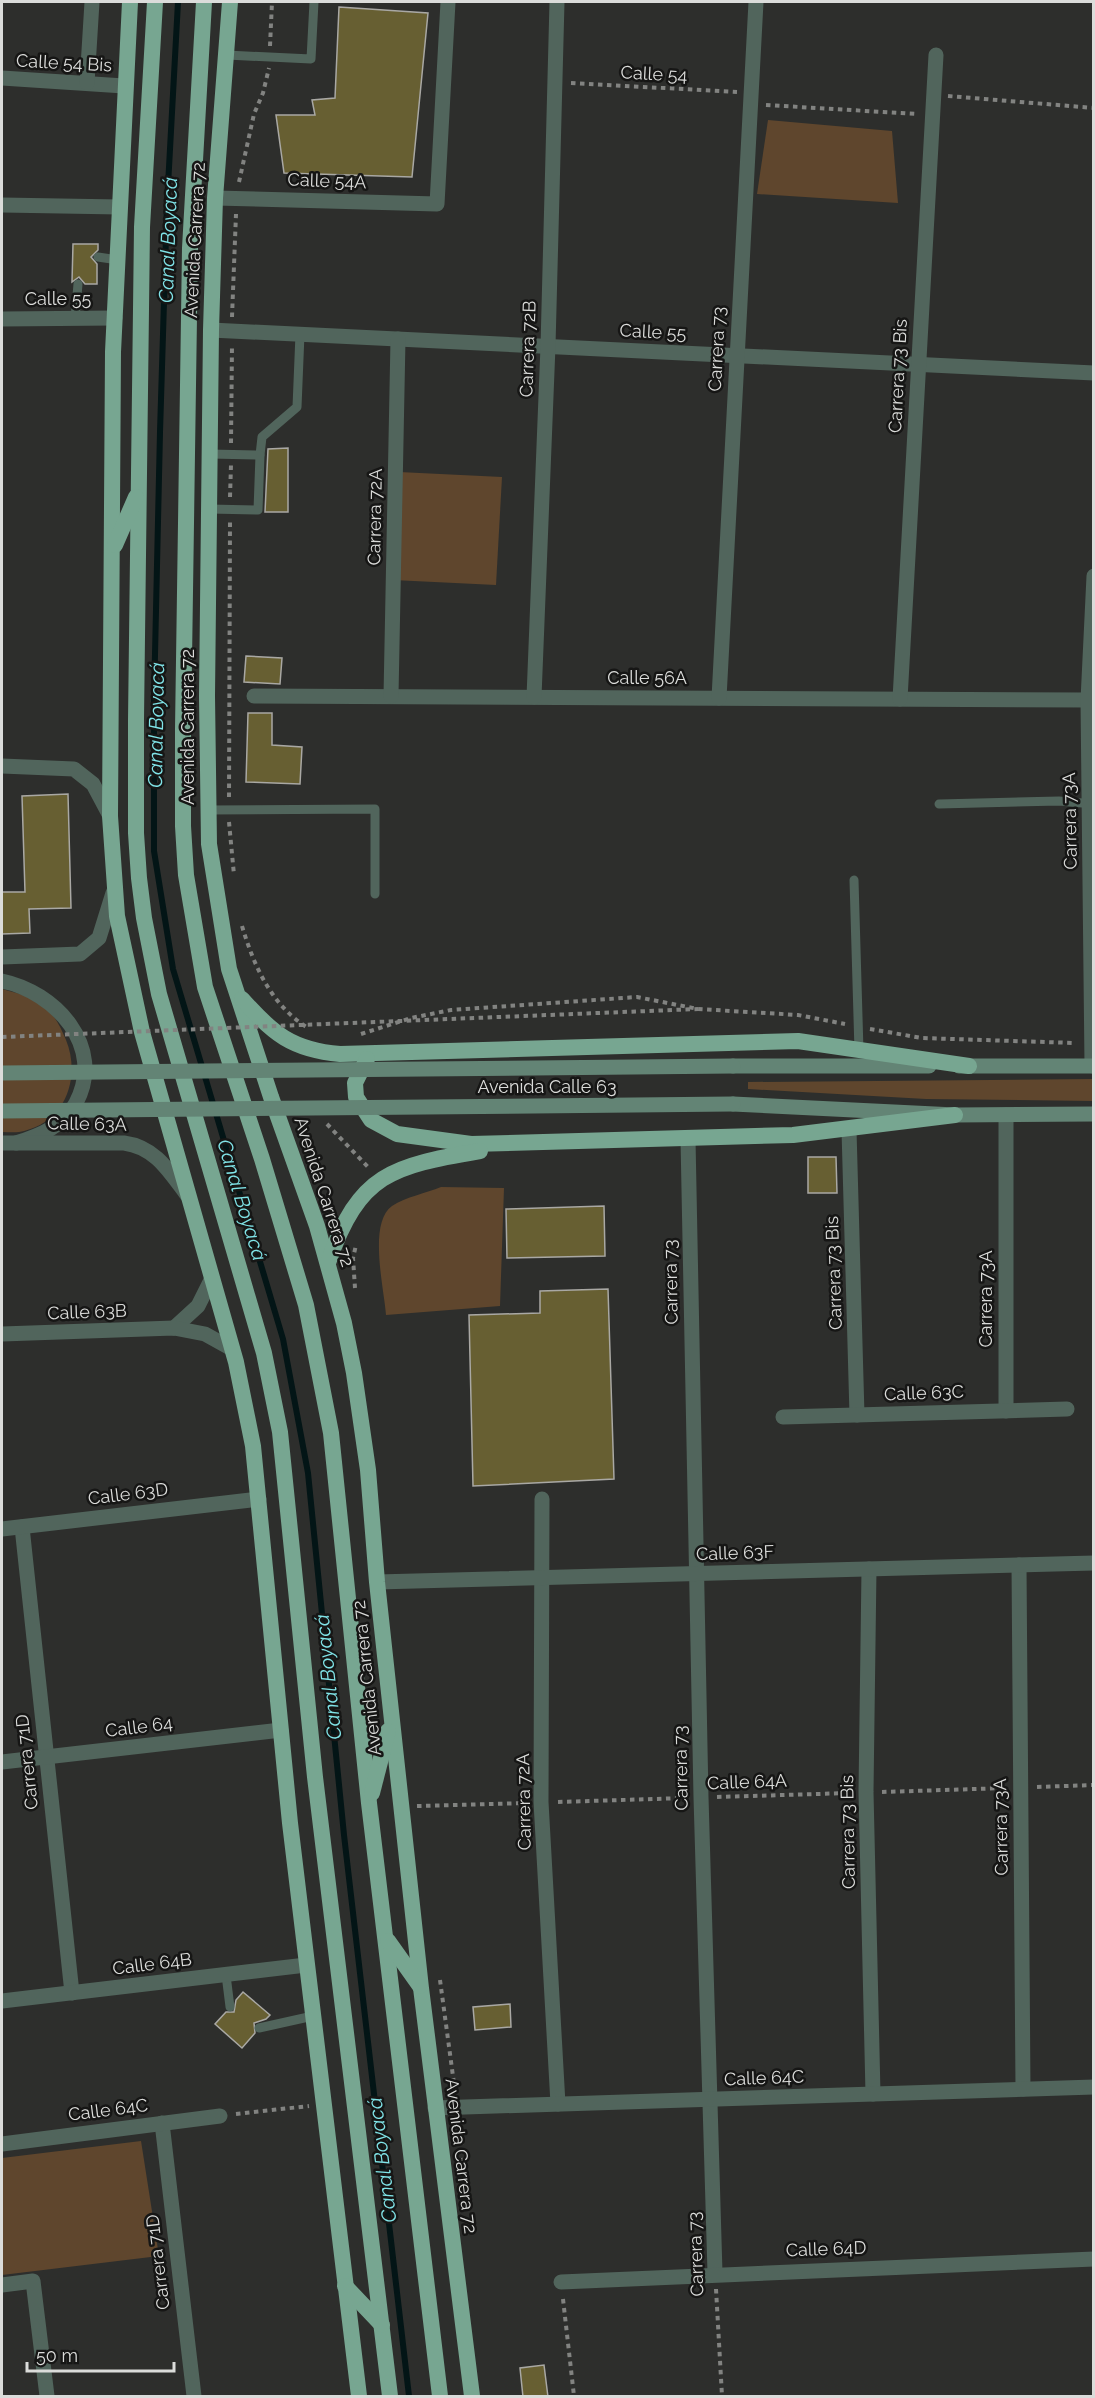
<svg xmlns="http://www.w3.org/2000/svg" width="1095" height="2398" font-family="Raleway,sans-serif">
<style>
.green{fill:#5f462d}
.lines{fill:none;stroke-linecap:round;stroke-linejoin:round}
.stream{stroke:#031516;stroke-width:6}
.building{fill:#675f32;stroke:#a9a8a4;stroke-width:1.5}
.path{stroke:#828381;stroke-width:4;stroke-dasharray:4.5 4.5;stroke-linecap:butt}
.service{stroke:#51655c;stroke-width:9}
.minor{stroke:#51655c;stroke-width:15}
.tertiary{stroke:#51655c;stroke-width:15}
.secondary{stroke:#638475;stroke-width:15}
.trunk{stroke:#77a691;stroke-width:16}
.path-bridge{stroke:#828381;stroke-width:4;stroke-dasharray:4.5 4.5;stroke-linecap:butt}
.secondary-bridge{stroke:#638475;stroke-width:15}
.labels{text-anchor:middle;stroke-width:5;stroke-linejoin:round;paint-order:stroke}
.street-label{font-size:18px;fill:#dbdcda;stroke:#161615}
.water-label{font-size:20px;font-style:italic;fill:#80e4e8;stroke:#161615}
</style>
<rect width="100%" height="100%" fill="#2d2e2c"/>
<g class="green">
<polygon points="768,120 892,131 898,203 757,194"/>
<polygon points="399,472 502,477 496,585 393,580"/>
<path d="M2,989c14,4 30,7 42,17 11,9 17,22 22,34 15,37 0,81 -42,91 -6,2 -15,1 -22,1z"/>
<polygon points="1093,1079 1093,1101 926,1099 748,1089 748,1082"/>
<path d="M441,1187l63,1 -4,118 -114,9c-2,-27 -18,-92 6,-109 14,-9 34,-13 49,-19z"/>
<polygon points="141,2141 159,2256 2,2275 2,2158"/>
</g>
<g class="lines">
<polyline class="stream" points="178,2 167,204 160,432 154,699 154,851 173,969 283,1339 308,1473 344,1835 409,2396"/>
</g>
<g class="building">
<polygon points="339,7 428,13 412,177 284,173 276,115 315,115 312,100 335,98"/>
<polygon points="73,244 98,244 98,250 91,257 97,264 97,284 85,284 79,277 72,282"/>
<polygon points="288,448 288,512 265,512 268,449"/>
<polygon points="246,656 282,658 280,684 244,682"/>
<polygon points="248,713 272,713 272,745 302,747 300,784 246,782"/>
<polygon points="68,794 71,908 29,909 30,933 2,934 2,892 25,892 22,796"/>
<polygon points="808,1157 836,1157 837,1193 808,1193"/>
<polygon points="604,1206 605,1256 507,1258 506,1209"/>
<polygon points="608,1289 614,1479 473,1486 469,1315 540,1313 540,1291"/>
<polygon points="243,1992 270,2015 266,2019 254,2023 255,2033 242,2048 215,2024 226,2012 234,2012 236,2000"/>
<polygon points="510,2004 511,2027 475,2030 473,2007"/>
<polygon points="544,2365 548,2397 523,2397 520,2368"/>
</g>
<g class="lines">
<g class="path">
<polyline points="270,46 272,2"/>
<polyline points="571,83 737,92"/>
<polyline points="948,96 1094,108"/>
<polyline points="766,105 917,114"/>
<polyline points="239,182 254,114 263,93 269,68"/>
<polyline points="232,317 236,214"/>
<polyline points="231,443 232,345"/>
<polyline points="230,497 231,465"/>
<polyline points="229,797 230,522"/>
<polyline points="229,822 234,875"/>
<path d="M242,926c12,40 29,79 66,102"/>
<polyline points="870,1029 922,1038 1075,1043"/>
<polyline points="361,1034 411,1018 451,1010 637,997 698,1009 798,1015 845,1024"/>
<polyline points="327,1124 369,1168"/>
<polyline points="355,1288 353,1258 356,1245"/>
<polyline points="1037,1787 1094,1785"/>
<polyline points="882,1792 1006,1788"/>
<polyline points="717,1797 850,1793"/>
<polyline points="558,1802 685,1798"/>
<polyline points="417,1806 526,1803"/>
<polyline points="440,1980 455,2091"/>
<polyline points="236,2114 309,2106"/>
<polyline points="459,2122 468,2201"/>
<polyline points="716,2289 722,2396"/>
<polyline points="563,2299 574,2396"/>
</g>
<g class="service">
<polyline points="227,55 311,59 314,2"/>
<polyline points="98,257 118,260"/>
<polyline points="75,319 78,284"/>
<polyline points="260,455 262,437 297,407 300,334"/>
<polyline points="209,509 258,510 260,455 210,454"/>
<polyline points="939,804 1059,801 1094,804"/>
<polyline points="207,810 375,809 375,894"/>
<polyline points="854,880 859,1051"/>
<polyline points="226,1975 230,2007"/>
<polyline points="259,2028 313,2016"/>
</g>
<g class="minor">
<polyline points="2,78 124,86"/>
<polyline points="87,83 92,2"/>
<polyline points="215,198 437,204 448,2"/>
<polyline points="2,205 120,207"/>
<polyline points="2,319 115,318"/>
<polyline points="211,330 1094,373"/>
<polyline points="254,696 1088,700"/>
<polyline points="391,696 398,339"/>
<polyline points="534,697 548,346 557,2"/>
<polyline points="719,698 756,2"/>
<polyline points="900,699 936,55"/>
<polyline points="2,766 74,769 93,784 110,816"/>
<polyline points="2,957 80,954 99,938 113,893"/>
<path d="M2,981c53,11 104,65 74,122 -12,23 -37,33 -60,40"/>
<polyline points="849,1130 857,1415"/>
<polyline points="688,1139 701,1797 715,2273"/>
<path d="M2,1143h122c31,4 45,28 63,52"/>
<polyline points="174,1328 198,1306 212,1278"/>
<polyline points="2,1334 174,1328 205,1334 232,1349"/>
<polyline points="1006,1411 1006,1115"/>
<polyline points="783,1417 1067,1409"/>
<polyline points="542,1499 541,1802 558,2104"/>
<polyline points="22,1527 72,1993"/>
<polyline points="2,1529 259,1499"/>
<polyline points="1019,1565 1023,2089"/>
<polyline points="869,1569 866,1792 873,2094"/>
<polyline points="377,1582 1094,1563"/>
<polyline points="2,1762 281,1730"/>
<polyline points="2,2001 306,1965"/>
<polyline points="435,2108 1094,2087"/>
<polyline points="162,2123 194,2396"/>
<polyline points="2,2144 220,2116"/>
<polyline points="561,2282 1094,2259"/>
<polyline points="2,2285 33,2281 47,2396"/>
</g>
<polyline class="tertiary" points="1092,1066 1088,700 1094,576"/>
<g class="secondary">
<polyline points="733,1066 929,1066"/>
<polyline points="959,1066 1094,1066"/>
<polyline points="733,1104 955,1115 1094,1114"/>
</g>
<g class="trunk">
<polyline points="130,2 113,352 110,816 117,916 142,1032 236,1362 253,1446 290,1823 359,2396"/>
<polyline points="155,2 142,227 136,720 136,833 139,878 144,918 159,994 264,1353 280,1432 315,1777 390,2396"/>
<polyline points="204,2 190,248 183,729 183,826 186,875 205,987 262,1159 306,1305 331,1433 369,1803 440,2396"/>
<polyline points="230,2 215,198 211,330 207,696 209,844 229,969 271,1097 317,1226 344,1323 354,1373 368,1470 377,1582 421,1988 472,2396"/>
<polyline points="115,545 136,497"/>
<path d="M242,999c30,34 50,51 98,55l458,-13 171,25"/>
<polyline points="367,1059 355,1083 356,1097 371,1120 397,1134 471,1144 793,1135 955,1115"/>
<path d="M328,1263c31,-90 64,-97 152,-112"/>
<polyline points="372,1793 388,1731"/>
<polyline points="388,1941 420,1986"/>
<polyline points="345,2286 382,2325"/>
</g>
<polyline class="path-bridge" points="2,1037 698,1009"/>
<g class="secondary-bridge">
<polyline points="2,1073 733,1066"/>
<polyline points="2,1111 733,1104"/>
</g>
</g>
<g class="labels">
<g class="street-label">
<text transform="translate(64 63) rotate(3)" y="6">Calle 54 Bis</text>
<text transform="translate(654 74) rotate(3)" y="6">Calle 54</text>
<text transform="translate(327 181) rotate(2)" y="6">Calle 54A</text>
<text transform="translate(195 240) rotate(-87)" y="6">Avenida Carrera 72</text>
<text x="58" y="305">Calle 55</text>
<text transform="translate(653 332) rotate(3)" y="6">Calle 55</text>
<text transform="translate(528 349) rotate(-88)" y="6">Carrera 72B</text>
<text transform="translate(717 349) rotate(-87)" y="6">Carrera 73</text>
<text transform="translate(898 376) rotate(-87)" y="6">Carrera 73 Bis</text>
<text transform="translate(375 517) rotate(-89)" y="6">Carrera 72A</text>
<text x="647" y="684">Calle 56A</text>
<text transform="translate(188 727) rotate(-90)" y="6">Avenida Carrera 72</text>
<text transform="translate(1070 821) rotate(-91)" y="6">Carrera 73A</text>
<text x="547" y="1093">Avenida Calle 63</text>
<text transform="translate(87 1124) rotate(1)" y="6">Calle 63A</text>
<text transform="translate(324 1192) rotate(72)" y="6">Avenida Carrera 72</text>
<text transform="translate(834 1273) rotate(-92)" y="6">Carrera 73 Bis</text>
<text transform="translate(671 1282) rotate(-91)" y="6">Carrera 73</text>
<text transform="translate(986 1299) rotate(-90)" y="6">Carrera 73A</text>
<text transform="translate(87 1312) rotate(-2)" y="6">Calle 63B</text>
<text transform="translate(924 1393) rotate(-2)" y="6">Calle 63C</text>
<text transform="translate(128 1494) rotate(-7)" y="6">Calle 63D</text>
<text transform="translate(735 1553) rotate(-2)" y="6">Calle 63F</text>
<text transform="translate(367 1678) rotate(-96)" y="6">Avenida Carrera 72</text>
<text transform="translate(139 1727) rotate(-7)" y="6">Calle 64</text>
<text transform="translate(27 1762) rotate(-96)" y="6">Carrera 71D</text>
<text transform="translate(681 1768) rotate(-91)" y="6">Carrera 73</text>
<text transform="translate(747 1782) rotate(-2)" y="6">Calle 64A</text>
<text transform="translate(524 1802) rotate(-91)" y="6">Carrera 72A</text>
<text transform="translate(1001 1827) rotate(-91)" y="6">Carrera 73A</text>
<text transform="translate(848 1832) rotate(-91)" y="6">Carrera 73 Bis</text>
<text transform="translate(152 1964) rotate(-7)" y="6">Calle 64B</text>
<text transform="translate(764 2078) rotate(-2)" y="6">Calle 64C</text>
<text transform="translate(108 2110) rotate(-7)" y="6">Calle 64C</text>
<text transform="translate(461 2156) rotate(83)" y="6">Avenida Carrera 72</text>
<text transform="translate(826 2249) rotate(-2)" y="6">Calle 64D</text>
<text transform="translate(696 2254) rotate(-92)" y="6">Carrera 73</text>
<text transform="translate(158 2262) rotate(-97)" y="6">Carrera 71D</text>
</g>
<g class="water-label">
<text transform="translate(168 240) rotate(-88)" y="7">Canal Boyacá</text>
<text transform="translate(156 725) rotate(-89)" y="7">Canal Boyacá</text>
<text transform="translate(242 1200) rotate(73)" y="7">Canal Boyacá</text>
<text transform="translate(328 1677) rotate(-96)" y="7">Canal Boyacá</text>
<text transform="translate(382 2160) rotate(-97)" y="7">Canal Boyacá</text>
</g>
</g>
<rect width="1095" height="2398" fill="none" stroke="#dbdcda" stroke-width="6"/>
<path d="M27 2362v9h147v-9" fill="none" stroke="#dbdcda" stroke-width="3"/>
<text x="36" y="2362" font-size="18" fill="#dbdcda" stroke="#161615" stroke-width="4.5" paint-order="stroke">50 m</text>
</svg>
